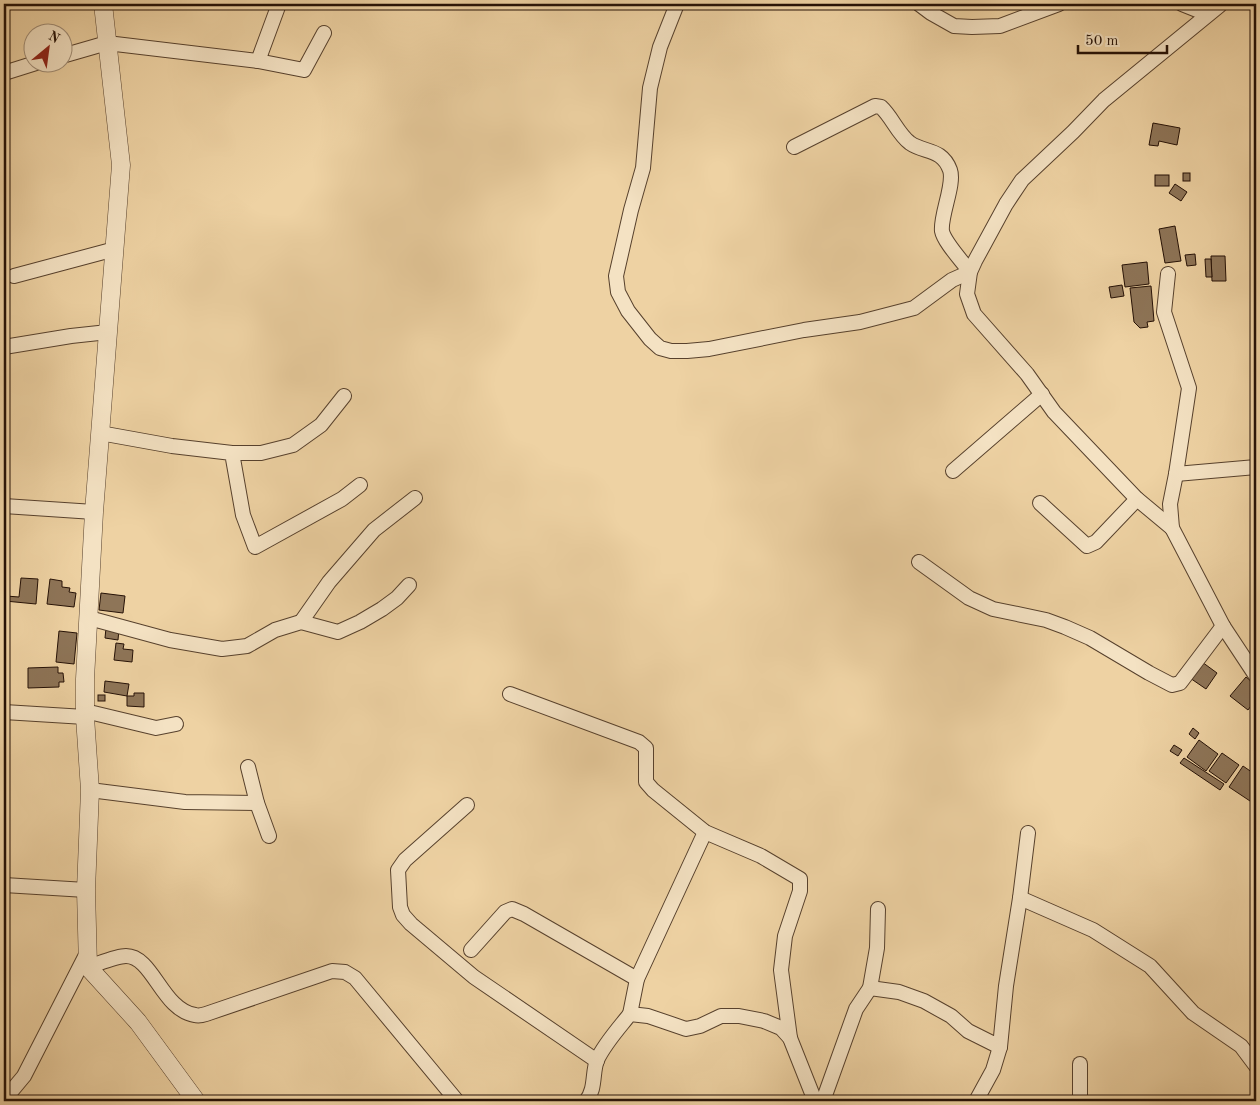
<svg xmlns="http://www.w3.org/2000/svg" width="1260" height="1105" font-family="'Old Standard TT',serif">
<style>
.building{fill:#8e7558;stroke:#251106}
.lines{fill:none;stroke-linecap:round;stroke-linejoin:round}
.minor-casing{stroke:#57412d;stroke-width:16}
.tertiary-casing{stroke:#57412d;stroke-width:19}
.minor{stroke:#f4e2c3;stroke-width:14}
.tertiary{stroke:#f4e2c3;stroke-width:18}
</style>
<rect width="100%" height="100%" fill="#eed2a3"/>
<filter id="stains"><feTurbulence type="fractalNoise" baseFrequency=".004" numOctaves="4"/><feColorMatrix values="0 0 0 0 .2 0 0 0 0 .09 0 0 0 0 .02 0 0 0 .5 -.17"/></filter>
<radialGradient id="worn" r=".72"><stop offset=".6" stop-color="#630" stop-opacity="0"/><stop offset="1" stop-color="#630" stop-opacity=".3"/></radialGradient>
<g class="building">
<polygon points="1153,123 1180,128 1177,145 1159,141 1158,146 1149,145"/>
<rect x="1183" y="173" width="7" height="8"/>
<rect x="1155" y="175" width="14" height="11"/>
<polygon points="1175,184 1187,192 1181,201 1169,193"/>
<polygon points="1175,226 1181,261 1165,263 1159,229"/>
<polygon points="1195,254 1196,265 1187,266 1185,255"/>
<polygon points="1211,256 1225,256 1226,281 1212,281"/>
<polygon points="1205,259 1211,259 1212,277 1206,277"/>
<polygon points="1147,262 1149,284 1125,287 1122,265"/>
<polygon points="1122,285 1124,296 1111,298 1109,287"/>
<polygon points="1151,286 1154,321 1147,322 1148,327 1140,328 1134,322 1130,288"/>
<polygon points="21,578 38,579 36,604 5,601 6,596 19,597"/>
<polygon points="50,579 62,581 62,587 70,588 69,592 76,593 74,607 47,604"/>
<polygon points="101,593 125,596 123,613 99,610"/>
<polygon points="106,628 119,629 118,640 105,638"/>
<polygon points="59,631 77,633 74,664 56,662"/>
<polygon points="116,643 124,644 123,649 133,650 132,662 114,660"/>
<polygon points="1202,662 1217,673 1206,689 1190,678"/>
<polygon points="58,667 58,673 63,673 64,682 59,682 59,687 28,688 28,668"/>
<polygon points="1246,677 1256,685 1256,699 1248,710 1230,696"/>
<polygon points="105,681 129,684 127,696 104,692"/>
<polygon points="134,693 144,693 144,707 127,706 127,696 134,696"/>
<rect x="98" y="695" width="7" height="6"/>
<polygon points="1193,728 1199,733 1195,739 1189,734"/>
<polygon points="1199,740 1218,754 1206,771 1187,757"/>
<polygon points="1174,745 1182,750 1178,756 1170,751"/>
<polygon points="1222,753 1239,765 1226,783 1209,771"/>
<polygon points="1184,758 1224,784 1220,790 1180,763"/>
<polygon points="1243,766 1256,775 1256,805 1229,787"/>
</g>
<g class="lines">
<g class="minor-casing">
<g id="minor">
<path d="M677,4l-17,43 -10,41 -7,80 -12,42 -15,66 2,16 10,19 22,28 10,9 11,3h16l22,-2 95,-19 56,-8 54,-14 38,-28 18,-8c-7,-10 -26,-30 -28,-41 -2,-15 13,-47 8,-61 -8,-22 -26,-17 -40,-27 -12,-9 -18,-26 -29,-36l-6,-1 -81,41"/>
<polyline points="919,4 931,13 954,26 972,27 1000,26 1059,4"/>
<polyline points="1182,4 1197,10 1216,6"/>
<polyline points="62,56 107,43 258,61 279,4"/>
<polyline points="258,61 304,70 324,33"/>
<polyline points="4,73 39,62"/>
<polyline points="1168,274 1164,312 1189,388 1176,474 1170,504 1172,528 1223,626 1256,676"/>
<polyline points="14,276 115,249"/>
<polyline points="4,347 71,336 108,332"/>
<polyline points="100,433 172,446 232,453 243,515 255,547 342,499 360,485"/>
<polyline points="232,453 261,453 293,445 321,425 344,396"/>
<polyline points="953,471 1042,394"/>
<polyline points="1176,474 1256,467"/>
<polyline points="1040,503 1087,546 1096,542 1137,499"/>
<polyline points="4,506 94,512"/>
<polyline points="1172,528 1137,499 1054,412 1027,374 974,314 967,294 970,272 975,261 1006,204 1022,180 1073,132 1104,100 1220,5"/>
<polyline points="919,562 969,598 993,609 1046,620 1065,627 1090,638 1149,673 1172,685 1180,683 1223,626"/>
<polyline points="89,618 170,640 222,649 247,646 275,630 301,622 338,632 360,622 382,609 397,598 409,585"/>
<polyline points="301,622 329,582 374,530 415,498"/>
<polyline points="510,694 639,742 646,748 646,782 653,790 705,832 761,856 800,879 800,891 785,936 781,970 790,1038"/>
<polyline points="85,711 156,728 176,724"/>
<polyline points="4,712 85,717"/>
<polyline points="248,767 257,803 269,836"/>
<polyline points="90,790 185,802 257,803"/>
<polyline points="467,805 405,860 398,870 400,907 403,915 411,924 474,977 597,1061"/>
<polyline points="4,885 86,890"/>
<polyline points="1020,898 1093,930 1150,966 1193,1013 1241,1046 1256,1066"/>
<polyline points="471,950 505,912 512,909 524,914 637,979"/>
<path d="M88,967c10,-3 28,-11 38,-11 27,0 36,54 69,59 3,1 8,0 11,-1l126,-43 13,1 10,6 102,123"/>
<polyline points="870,988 899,992 924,1001 951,1016 968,1031 1000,1047"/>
<polyline points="630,1014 637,979 705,832"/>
<polyline points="1080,1064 1080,1101"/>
<polyline points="4,1100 24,1076 87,953"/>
<path d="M586,1101c10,-12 6,-28 11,-41 8,-17 22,-32 33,-46l18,2 38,13 14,-3 21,-10h18l25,5 17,7 9,10 25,63"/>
<polyline points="823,1101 856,1009 870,988 877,948 878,909"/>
<polyline points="976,1101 993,1070 1000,1047 1006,986 1020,898 1028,833"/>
</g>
</g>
<g class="tertiary-casing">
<polyline id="tertiary" points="103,4 121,165 94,512 85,679 85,717 90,790 86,890 88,967 138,1022 196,1101"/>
</g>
<use href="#minor" class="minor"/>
<use href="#tertiary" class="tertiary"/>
</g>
<rect width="1260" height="1105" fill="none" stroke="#eed2a3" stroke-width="20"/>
<rect x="5" y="5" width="1250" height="1095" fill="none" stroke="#251106" stroke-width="2.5"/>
<rect x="10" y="10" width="1240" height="1085" fill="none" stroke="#251106"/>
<g transform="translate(48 48) rotate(29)"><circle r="24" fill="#f4e2c3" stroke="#a18e77"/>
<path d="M0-4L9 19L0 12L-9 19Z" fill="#8f2418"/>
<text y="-8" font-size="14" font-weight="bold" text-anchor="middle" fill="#251106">N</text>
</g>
<path d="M1078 45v8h89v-8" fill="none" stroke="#251106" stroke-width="2.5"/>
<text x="1085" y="45" font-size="15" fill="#251106" stroke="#f4e2c3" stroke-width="4" paint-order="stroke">50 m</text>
<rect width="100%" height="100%" filter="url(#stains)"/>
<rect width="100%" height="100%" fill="url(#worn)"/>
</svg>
